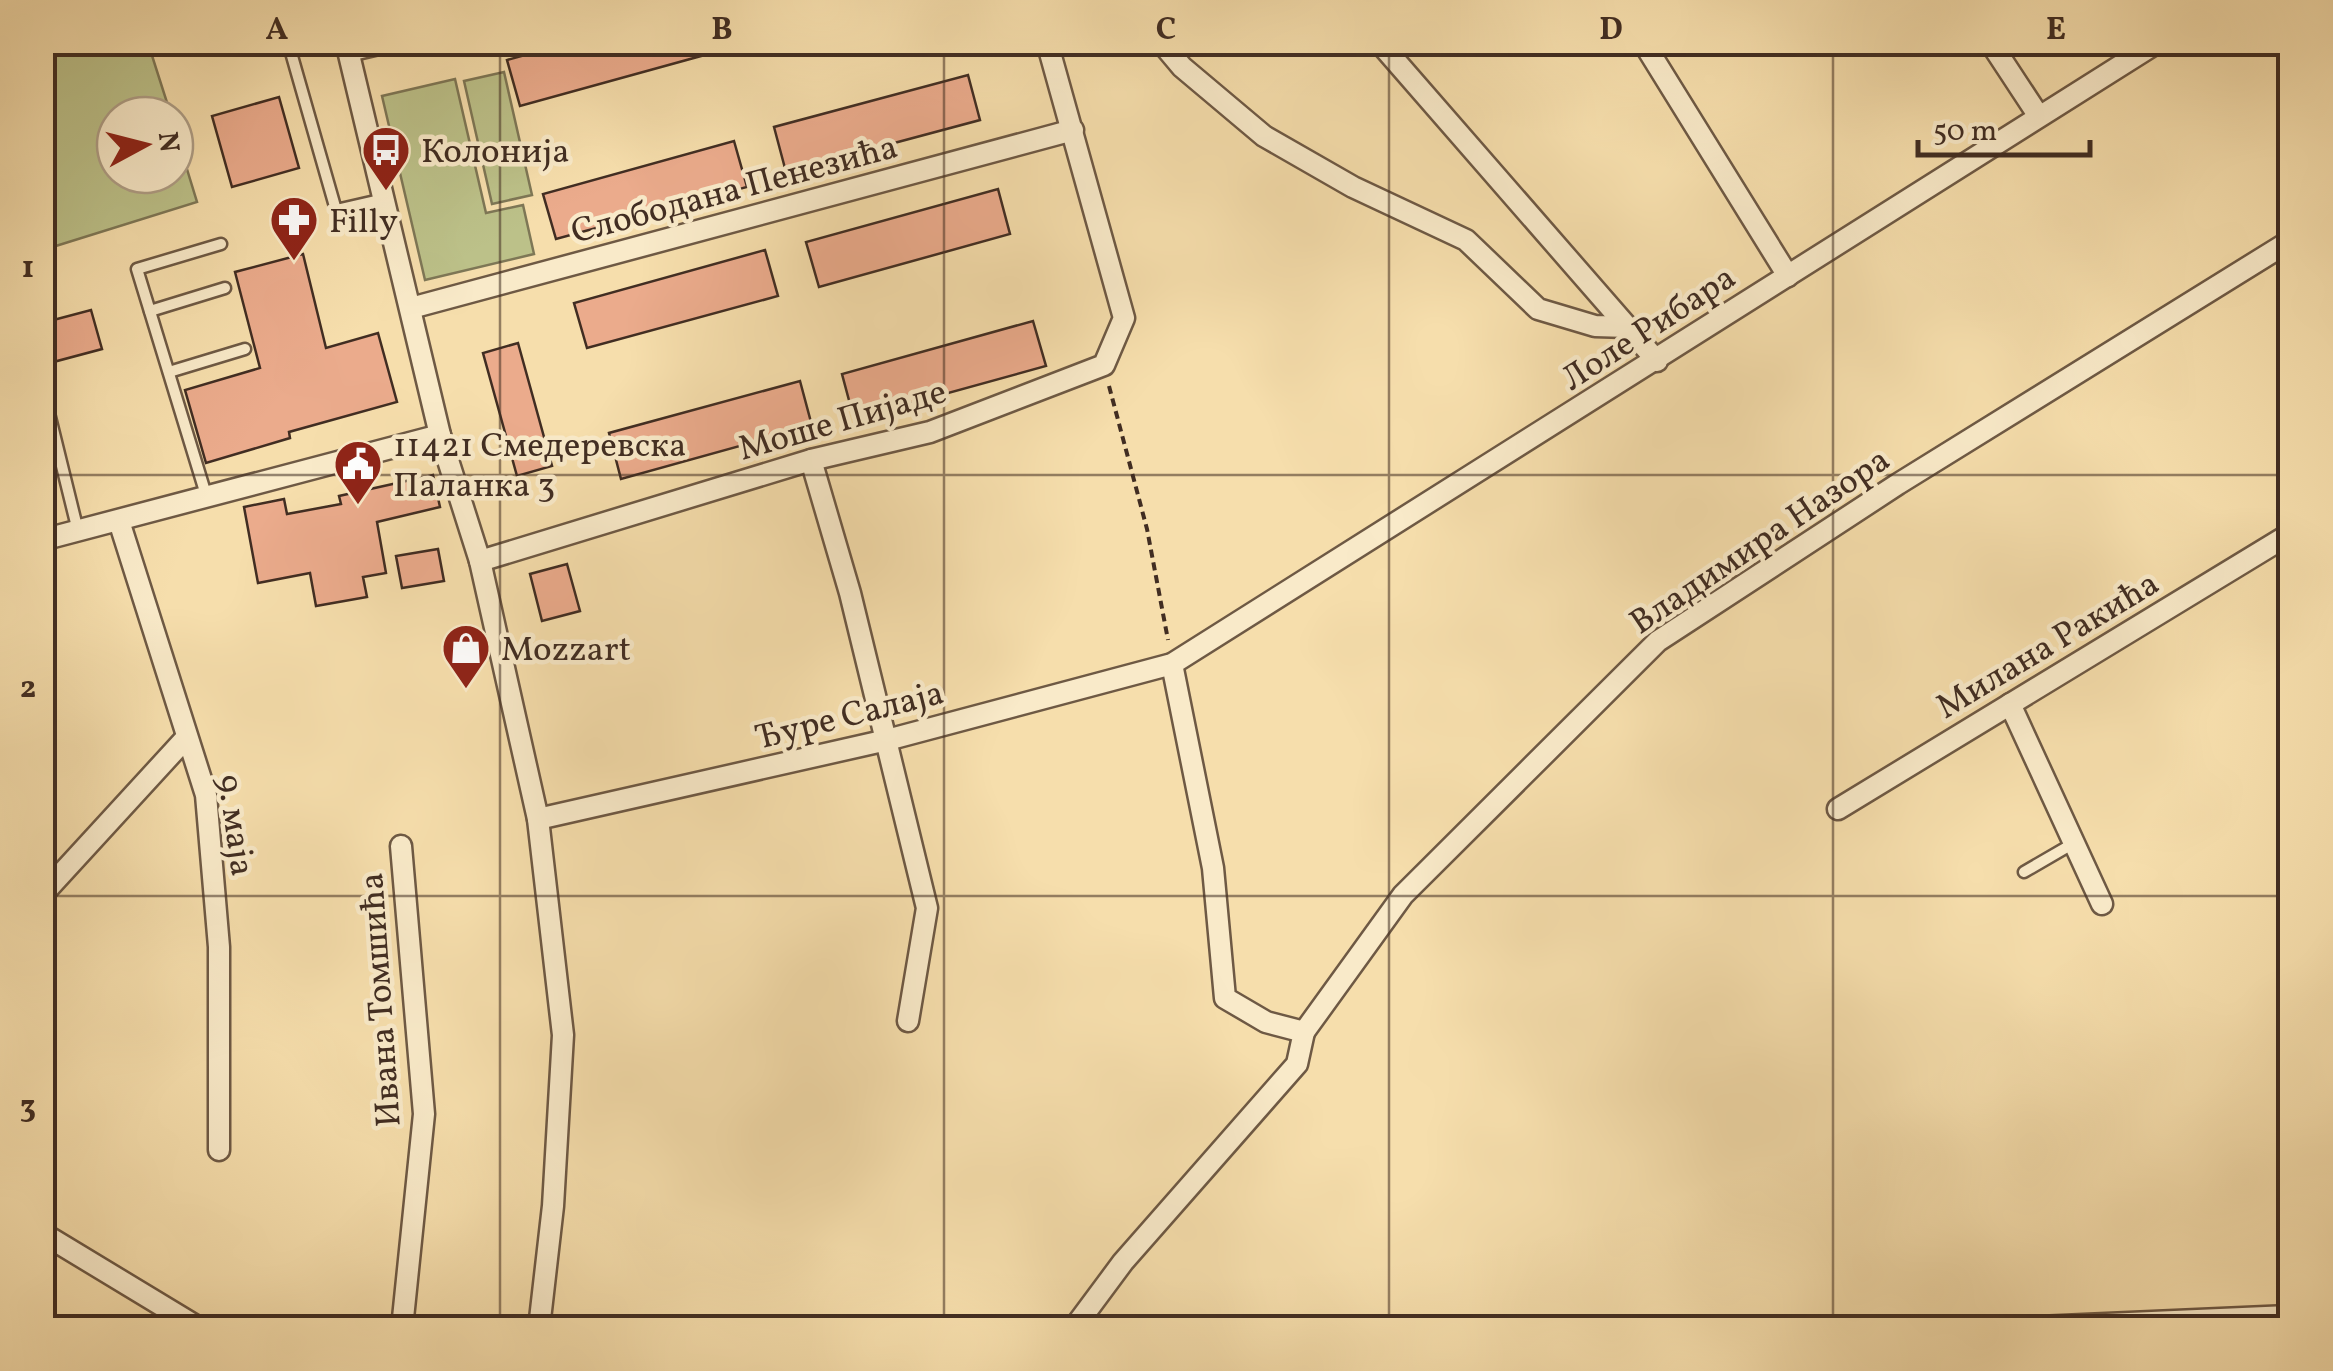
<svg xmlns="http://www.w3.org/2000/svg" width="2333" height="1371" font-family="Vollkorn,serif">
<style>
.green{fill:#bcc189;stroke:#7e7756;stroke-width:2.5}
.building{fill:#ebab8c;stroke:#412d22;stroke-width:2.5}
.lines{fill:none;stroke-linecap:round;stroke-linejoin:round}
.service-casing{stroke:#6e5944;stroke-width:15}
.minor-casing{stroke:#6e5944;stroke-width:25}
.path{stroke:#412d22;stroke-width:4;stroke-dasharray:8 5;stroke-linecap:butt}
.service{stroke:#f9eac9;stroke-width:10}
.minor{stroke:#f9eac9;stroke-width:20}
.grid{fill:none;stroke:#412d22;stroke-width:2.5;stroke-opacity:0.55}
.labels{text-anchor:middle;stroke-width:9;stroke-linejoin:round;paint-order:stroke}
.poi-label{font-size:35px;fill:#412d22;stroke:#f9eac9;text-anchor:start}
.street-label{font-size:35px;fill:#412d22;stroke:#f9eac9}
.neatline{fill:none;stroke:#412d22;stroke-width:4}
.grid-label{font-size:32px;text-anchor:middle;font-weight:bold;fill:#412d22}
</style>
<rect width="100%" height="100%" fill="#f6deac"/>
<filter id="stains"><feTurbulence type="fractalNoise" baseFrequency=".002" numOctaves="4"/><feColorMatrix values="0 0 0 0 .2 0 0 0 0 .09 0 0 0 0 .02 0 0 0 .5 -.17"/></filter>
<radialGradient id="worn" r=".72"><stop offset=".6" stop-color="#630" stop-opacity="0"/><stop offset="1" stop-color="#630" stop-opacity=".3"/></radialGradient>
<g class="green">
<polygon points="43,42 148,43 171,115 115,115 115,175 175,175 175,130 197,202 43,250"/>
<polygon points="504,72 532,195 492,204 464,81"/>
<polygon points="455,79 486,213 523,205 534,254 425,280 382,96"/>
</g>
<g class="building">
<polygon points="572,42 729,42 730,48 520,106 507,60"/>
<polygon points="968,75 980,120 786,172 774,127"/>
<polygon points="279,97 299,168 232,187 212,116"/>
<polygon points="734,141 747,187 556,239 543,194"/>
<polygon points="998,189 1010,234 819,287 806,242"/>
<polygon points="765,250 778,296 587,348 574,303"/>
<polygon points="303,254 326,348 378,333 397,402 289,432 290,438 206,463 185,390 260,368 235,272"/>
<polygon points="91,310 102,349 42,365 42,323"/>
<polygon points="1033,321 1046,366 854,419 842,374"/>
<polygon points="518,343 552,466 517,476 483,353"/>
<polygon points="800,381 812,426 621,479 609,433"/>
<polygon points="433,475 440,507 377,522 386,573 363,577 367,597 316,606 310,573 258,583 244,507 284,499 287,514 341,504 339,496"/>
<polygon points="438,549 444,581 402,588 396,556"/>
<polygon points="567,564 580,611 542,621 530,574"/>
</g>
<g class="lines">
<g class="service-casing">
<g id="service">
<polyline points="288,42 336,210 384,199"/>
<polyline points="150,311 225,288"/>
<polyline points="169,372 245,349"/>
<polyline points="47,405 78,531"/>
<polyline points="207,498 137,269 221,244"/>
<polyline points="2024,872 2074,843"/>
</g>
</g>
<g class="minor-casing">
<g id="minor">
<polyline points="346,42 440,435 480,561 538,819 563,1035 553,1206 539,1328"/>
<polyline points="1161,42 1182,67 1264,136 1353,187 1466,240 1538,309 1595,326 1628,327"/>
<polyline points="1379,42 1657,361"/>
<polyline points="1643,42 1788,276"/>
<polyline points="1990,42 2038,115"/>
<polyline points="348,51 387,42"/>
<polyline points="411,308 1073,130"/>
<polyline points="811,460 850,593 927,908 908,1021"/>
<polyline points="119,521 206,795 219,947 219,1150"/>
<polyline points="42,540 440,435"/>
<polyline points="480,561 811,460 930,432 1104,365 1124,318 1047,42"/>
<polyline points="2010,704 2102,904"/>
<polyline points="1838,809 2290,534"/>
<polyline points="538,819 887,740 1172,664 2158,42"/>
<polyline points="401,846 424,1114 402,1328"/>
<polyline points="42,895 186,738"/>
<polyline points="1304,1032 1403,895 1658,641 1898,484 2290,241"/>
<polyline points="42,1233 199,1328"/>
<polyline points="1074,1328 1123,1262 1297,1064 1304,1032 1266,1022 1225,998 1213,868 1172,664"/>
<polyline points="2016,1328 2290,1316"/>
</g>
</g>
<polyline class="path" points="1109,386 1147,529 1168,640"/>
<use href="#service" class="service"/>
<use href="#minor" class="minor"/>
</g>
<path class="grid" d="M500,42v1286M944,42v1286M1389,42v1286M1833,42v1286M42,475h2248M42,896h2248"/>
<defs>
<g id="bus-pin" transform="scale(2.5)"><path d="M0 17L-7.5 6A9.5 9.5 0 1 1 7.5 6Z" fill="#8f2418" stroke="#f9eac9"/><path d="M-5-6H5V4H4V6H2V4H-2V6H-4V4H-5ZM-3.5-4V0h7V-4ZM-3.5 1.2v1.5H-2V1.2ZM2 1.2v1.5H3.5V1.2Z" fill="#fff"/></g>
<g id="pharmacy-pin" transform="scale(2.5)"><path d="M0 17L-7.5 6A9.5 9.5 0 1 1 7.5 6Z" fill="#8f2418" stroke="#f9eac9"/><path d="M-2-6h4v4h4v4h-4v4h-4v-4h-4v-4h4Z" fill="#fff"/></g>
<g id="civic-pin" transform="scale(2.5)"><path d="M0 17L-7.5 6A9.5 9.5 0 1 1 7.5 6Z" fill="#8f2418" stroke="#f9eac9"/><path d="M-.6-6.5H3V-4.5H.6V-3L4-1V1h2V6H-6V1h2V-1L-.6-3ZM-1.2 2.5V6h2.4V2.5Z" fill="#fff"/></g>
<g id="shop-pin" transform="scale(2.5)"><path d="M0 17L-7.5 6A9.5 9.5 0 1 1 7.5 6Z" fill="#8f2418" stroke="#f9eac9"/><path d="M-5-2.5h2.3a2.7 3.5 0 0 1 5.4 0H5L5.5 6h-11ZM-1.5-2.5h3a1.5 2.3 0 0 0-3 0Z" fill="#fff"/></g>
</defs>
<g fill-rule="evenodd">
<use href="#bus-pin" x="386" y="150"/>
<use href="#pharmacy-pin" x="294" y="220"/>
<use href="#civic-pin" x="358" y="464"/>
<use href="#shop-pin" x="466" y="648"/>
</g>
<g class="labels">
<g class="poi-label">
<text x="421" y="162">Колонија</text>
<text x="329" y="232">Filly</text>
<text x="393" y="456">11421 Смедеревска<tspan x="393" dy="40">Паланка 3</tspan></text>
<text x="501" y="660">Mozzart</text>
</g>
<g class="street-label">
<text transform="translate(734 188) rotate(-15)" y="12">Слободана Пенезића</text>
<text transform="translate(1648 327) rotate(-33)" y="12">Лоле Рибара</text>
<text transform="translate(842 419) rotate(-16)" y="12">Моше Пијаде</text>
<text transform="translate(1759 540) rotate(-34)" y="12">Владимира Назора</text>
<text transform="translate(2047 644) rotate(-31)" y="12">Милана Ракића</text>
<text transform="translate(849 714) rotate(-14)" y="12">Ђуре Салаја</text>
<text transform="translate(237 825) rotate(82)" y="12">9. маја</text>
<text transform="translate(379 1000) rotate(-94)" y="12">Ивана Томшића</text>
</g>
</g>
<rect width="2333" height="1371" fill="none" stroke="#f6deac" stroke-width="110"/>
<g transform="translate(145 145) rotate(83)"><circle r="48" fill="#f9eac9" stroke="#af9e86" stroke-width="2.5"/>
<path d="M0-8L18 38L0 25L-18 38Z" fill="#8f2418"/>
<text y="-15" font-size="28" font-weight="bold" text-anchor="middle" fill="#412d22">N</text>
</g>
<path d="M1918 140v15h172v-15" fill="none" stroke="#412d22" stroke-width="5"/>
<text x="1933" y="140" font-size="30" fill="#412d22" stroke="#f9eac9" stroke-width="8" paint-order="stroke">50 m</text>
<rect x="55" y="55" width="2223" height="1261" class="neatline"/>
<g class="grid-label">
<text x="277" y="39">A</text>
<text x="722" y="39">B</text>
<text x="1166" y="39">C</text>
<text x="1611" y="39">D</text>
<text x="2056" y="39">E</text>
<text x="28" y="277">1</text>
<text x="28" y="697">2</text>
<text x="28" y="1117">3</text>
</g>
<rect width="100%" height="100%" filter="url(#stains)"/>
<rect width="100%" height="100%" fill="url(#worn)"/>
</svg>
